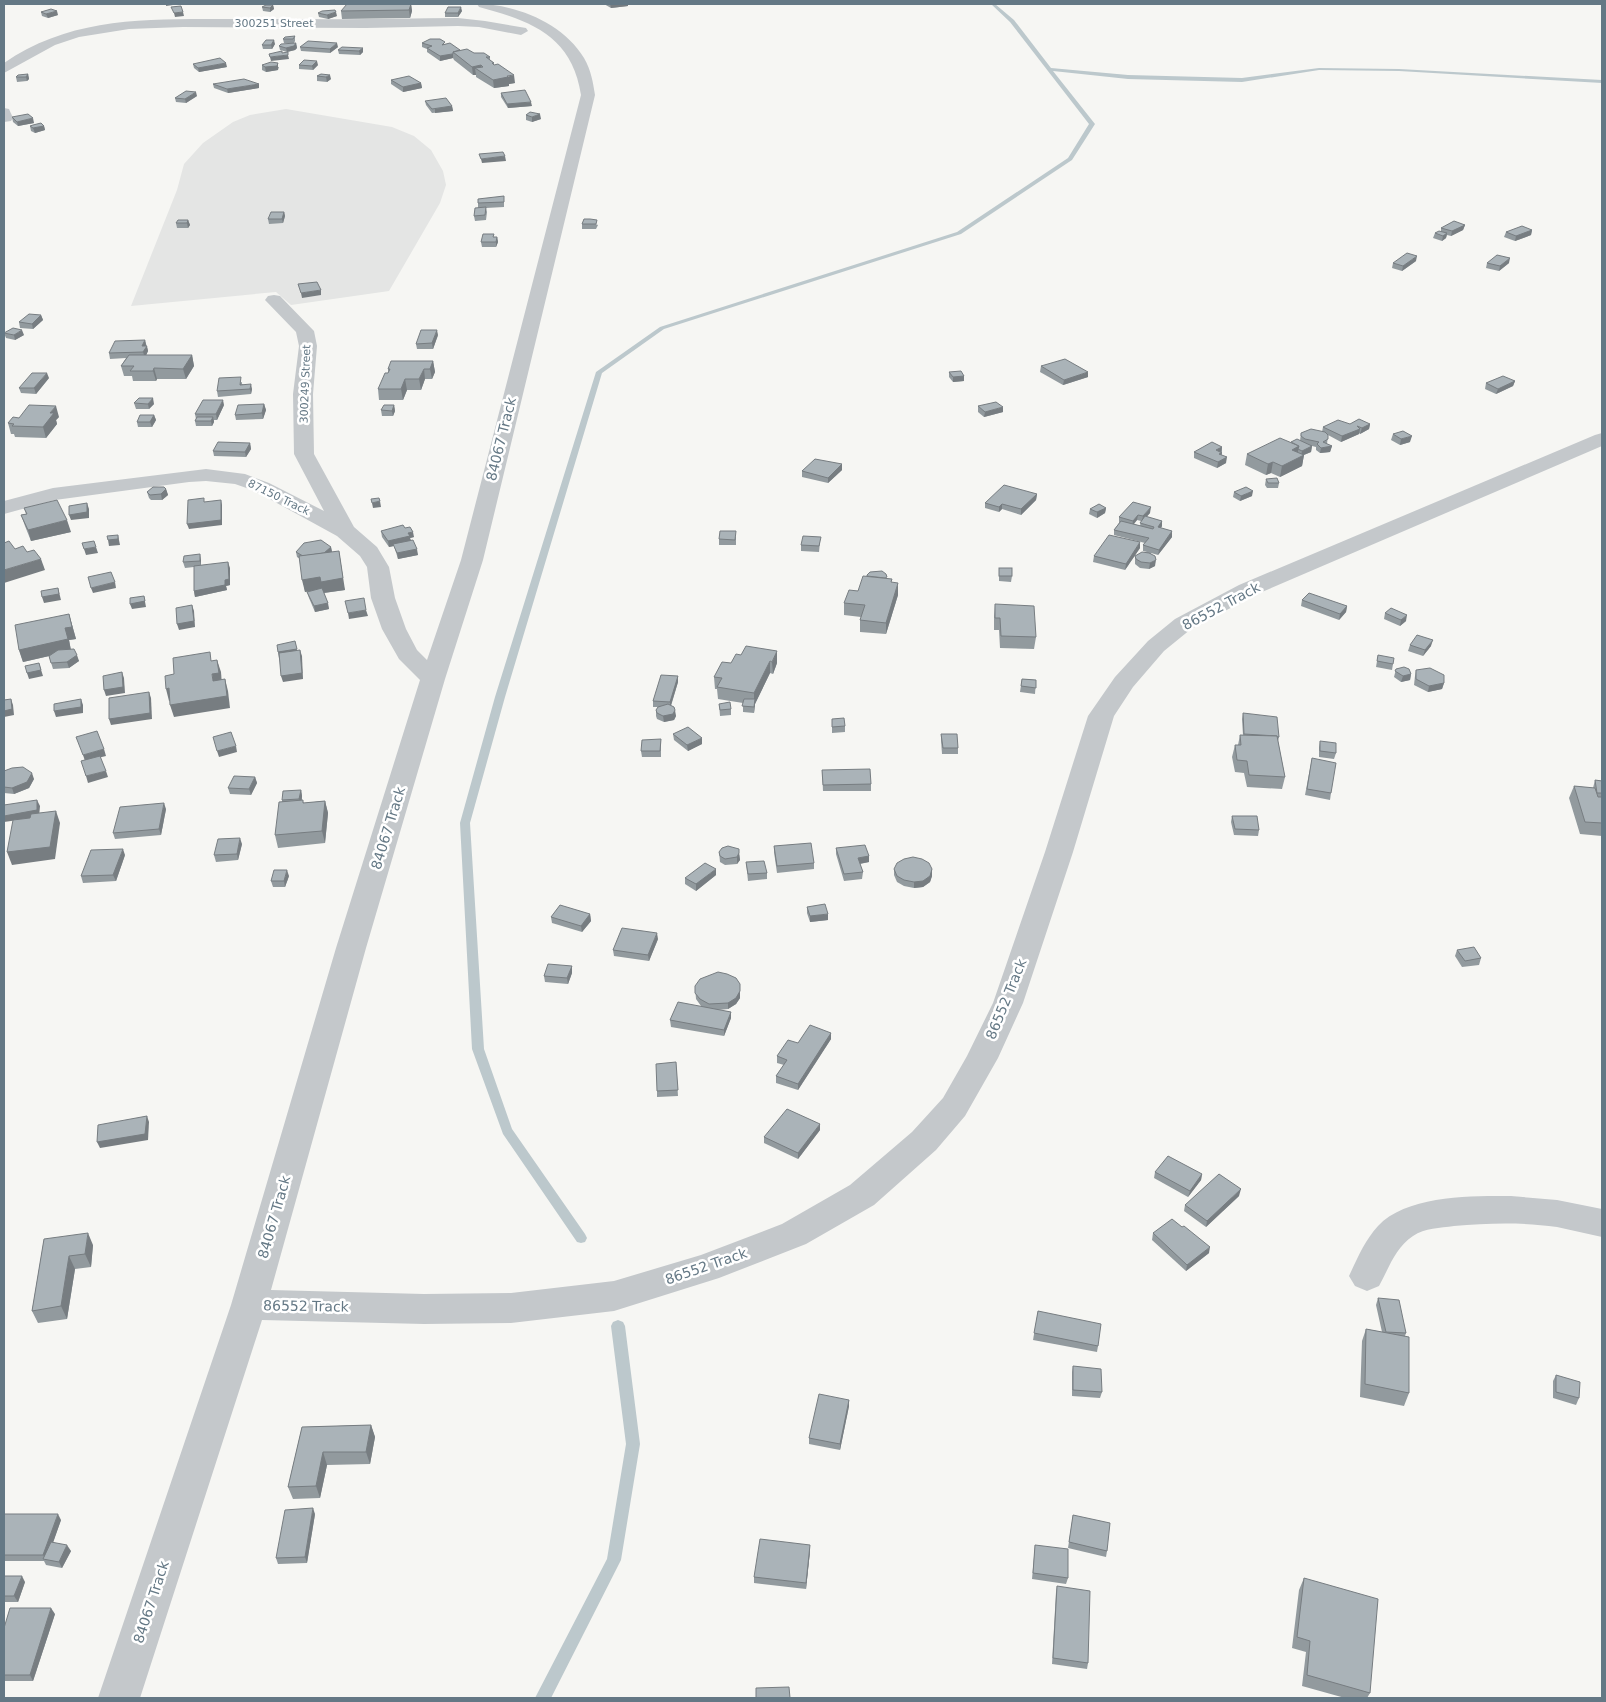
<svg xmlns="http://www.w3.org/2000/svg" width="1606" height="1702" font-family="'DejaVu Sans',sans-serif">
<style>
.built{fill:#e4e5e4}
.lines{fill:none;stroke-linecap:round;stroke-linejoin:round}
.stream{fill:#bcc8cc;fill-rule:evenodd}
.street{fill:#c4c8cb;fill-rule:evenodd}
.wall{fill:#929a9e;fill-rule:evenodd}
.shaded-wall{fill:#777d81}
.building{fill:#aab3b8;stroke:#777d81}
.labels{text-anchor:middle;stroke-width:5;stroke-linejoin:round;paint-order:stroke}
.far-street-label{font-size:11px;fill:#647885;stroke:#fff}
.street-label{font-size:14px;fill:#647885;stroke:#fff}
</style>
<rect width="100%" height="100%" fill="#f6f6f3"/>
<polygon class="built" points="286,109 392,127 414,136 431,150 443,171 446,185 440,203 389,291 291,305 276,292 131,306 177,190 184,164 203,143 233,122 250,115"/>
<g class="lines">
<g class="stream">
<polygon points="991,4 995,4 1014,20 1051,68 1128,75 1242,78 1319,68 1399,69 1602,80 1602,83 1399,71 1319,70 1242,82 1128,79 1053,71 1095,124 1072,160 961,234 664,329 602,373 505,697 470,823 484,1049 512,1129 585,1234 587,1238 585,1242 581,1243 577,1242 503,1134 472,1049 460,823 495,697 596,372 660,327 957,232 1068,158 1089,124 1010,22"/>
<polygon points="618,1320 623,1322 625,1326 640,1444 621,1560 551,1698 535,1698 607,1559 626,1444 611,1326 613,1322"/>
</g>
<g class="street">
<path d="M477,4c39,0 86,19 107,54 7,12 9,24 11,37l-112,465 -38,119 -79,269 -95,342 153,4 87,-1 103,-12 87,-26 81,-31 68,-39 62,-53 31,-34 24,-42 26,-53 52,-151 43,-136 27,-39 33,-36 27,-22 64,-34 356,-150 7,-2v13l-347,149 -64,34 -27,22 -31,36 -19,29 -41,136 -50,151 -25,55 -33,58 -29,34 -62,55 -68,39 -87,34 -105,33 -103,12 -87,1 -162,-4 -122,378h-42l133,-393 105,-357 84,-268 -21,-21 -17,-30 -11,-31 -4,-31 -7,-11 -23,-20 -82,-45 -20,-7 -29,-3 -17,1 -134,18 -51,14v-13l49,-13 153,-19 39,5 24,9 55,28 -30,-57 -1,-60 6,-48 -3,-14 -31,-32 3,-4 6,-1 6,1 34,35 3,15 -4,48 1,60 40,73 23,20 12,20 6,31 11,31 11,21 10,10 34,-100 120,-465c-9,-59 -50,-74 -102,-88z"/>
<path d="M458,18l27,3 41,7 2,3 -7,4 -42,-8 -21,-1 -92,2 -183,-1 -54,2 -50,8 -24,8 -51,28v-10c61,-42 128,-44 200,-44 35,0 70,0 106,0 49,1 98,-1 148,-1z"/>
<polygon points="4,108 9,109 13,118 11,121 4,122"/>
<path d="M1511,1196l46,4 45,9v28c-15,-3 -30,-7 -45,-10 -34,-5 -69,-4 -103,-1 -14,2 -29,2 -41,10 -18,12 -24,32 -34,50l-12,5 -12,-5 -6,-10c8,-17 16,-36 29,-50 29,-31 93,-30 133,-30z"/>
</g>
</g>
<g class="wall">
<polygon points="361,4 411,4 412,11 410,18 342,19 341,11"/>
<polygon points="604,4 628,4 628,6 611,8"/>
<polygon points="273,5 274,9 270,12 263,11 262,7"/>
<polygon points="462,11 458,17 445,17 445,13"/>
<polygon points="41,12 58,15 48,18 42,16"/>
<polygon points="318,13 337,16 328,19 319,17"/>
<polygon points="295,36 295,41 294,43 284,43 283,39"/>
<polygon points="296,43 297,48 295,50 287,52 280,50 279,46"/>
<polygon points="422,43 445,44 460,50 490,57 490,60 494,63 494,65 515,83 509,84 509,86 494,88 476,77 476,75 473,75 454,60 453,58 440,61 427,52 427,49 422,47"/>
<polygon points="275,44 272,49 263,49 262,45"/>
<polygon points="300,47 338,47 330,53 301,51"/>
<polygon points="363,48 363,52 360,55 339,54 338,50"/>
<polygon points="193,64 227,67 199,72 194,68"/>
<polygon points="262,65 279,67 278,70 266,72 262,70"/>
<polygon points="299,65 318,65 313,70 299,69"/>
<polygon points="28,74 29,79 27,81 17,82 16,77"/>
<polygon points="321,74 331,79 327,82 317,81 317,76"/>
<polygon points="391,80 421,83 422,88 403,92 391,84"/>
<polygon points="213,84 259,88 228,93 214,88"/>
<polygon points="501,93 532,106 508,108 501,97"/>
<polygon points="197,96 186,103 176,102 175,98"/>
<polygon points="425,101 452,106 453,111 432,113 426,105"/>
<polygon points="526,115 541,119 532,122 526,120"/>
<polygon points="12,117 34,123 18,126 13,122"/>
<polygon points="30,126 44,126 45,130 35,133 31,131"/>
<polygon points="504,196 504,207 486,208 487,212 486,220 475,221 474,216 478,208 478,203"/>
<polygon points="284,212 285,216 283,223 269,224 268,219"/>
<polygon points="584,219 598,225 596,229 582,229 582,224"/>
<polygon points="188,220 190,225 188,228 177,228 176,223"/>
<polygon points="1465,225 1463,230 1451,236 1447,235 1446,238 1442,241 1433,238 1435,233 1441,231 1441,228"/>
<polygon points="1532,230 1531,235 1515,241 1504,237 1506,232"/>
<polygon points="494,237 497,237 498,242 496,247 482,247 481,242"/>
<polygon points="1416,261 1402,271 1392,268 1393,263"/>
<polygon points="1487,263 1509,263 1499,271 1486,268"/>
<polygon points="41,315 43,320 33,329 20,328 19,322"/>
<polygon points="4,333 24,335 15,340 6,338"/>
<polygon points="438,335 433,349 417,349 416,344"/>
<polygon points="145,340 148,351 146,355 192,355 194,366 186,379 157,379 156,381 133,381 132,376 124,376 121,366 126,358 110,359 109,353"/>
<polygon points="433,361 435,372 432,379 425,379 421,390 407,390 403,400 379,400 378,389 388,373 388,369"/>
<polygon points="1041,366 1088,377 1063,385 1040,372"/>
<polygon points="949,372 964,376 964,381 953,382 949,377"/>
<polygon points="49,378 36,394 21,393 19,388"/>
<polygon points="1515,381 1513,386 1496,394 1485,389 1486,383"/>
<polygon points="242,382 242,384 252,389 251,394 218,397 217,391"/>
<polygon points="134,403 154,404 149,409 136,409"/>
<polygon points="264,404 266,410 263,419 236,420 235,415"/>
<polygon points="224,405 217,420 214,420 214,422 212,426 196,426 195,421 196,419 195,414"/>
<polygon points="394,405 395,411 393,416 382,416 381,410"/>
<polygon points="978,406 1003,412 984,417 978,412"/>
<polygon points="154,415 156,420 152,427 138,427 137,422"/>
<polygon points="59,417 56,420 57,424 46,438 15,437 14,434 11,434 8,423"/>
<polygon points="1350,424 1370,424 1369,429 1360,434 1359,433 1359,434 1341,442 1328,435 1327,444 1332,446 1330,452 1320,453 1316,450 1316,447 1312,446 1311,452 1304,455 1302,466 1280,477 1271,473 1266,475 1245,465 1247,454 1300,441 1301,433 1322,432 1323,427"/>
<polygon points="1393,434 1410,442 1400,445 1391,440"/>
<polygon points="250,443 251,449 246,457 214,456 213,451"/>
<polygon points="1222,447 1222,455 1226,463 1217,468 1194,458 1194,452"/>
<polygon points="842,464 842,470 828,483 802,477 802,471"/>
<polygon points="1266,479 1279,483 1278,488 1267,488 1265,485"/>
<polygon points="166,489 168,495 162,500 151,500 149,498 147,492"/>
<polygon points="1234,492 1252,496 1240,501 1233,497"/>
<polygon points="1037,494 1036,500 1021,515 1002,509 999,512 985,508 985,503"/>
<polygon points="24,508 71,532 31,541 25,526 21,515 26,514"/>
<polygon points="1106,508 1105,513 1097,518 1089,514 1090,509"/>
<path d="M1150,513l-4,4 16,4v5l-1,2 11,9 -14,18 -7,-2 4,13 -6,3 -9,-1 -5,-4v-8l12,-4 -4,-1v-6l2,-2 -31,-8v-5l5,-7v-6zM1137,520l4,1 -1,5 -6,-2z"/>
<polygon points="405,528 414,537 410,538 411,540 418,555 398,559 394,546 389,547 382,537 381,531"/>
<polygon points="736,537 736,545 719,545 719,539"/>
<polygon points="820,542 819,552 801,551 801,545"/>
<polygon points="331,547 332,552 345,590 324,593 329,609 315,612 309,598 307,592 311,591 305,592 300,559 297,557 296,552"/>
<polygon points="1140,548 1125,570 1093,562 1094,556"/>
<polygon points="201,560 201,565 230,568 230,585 226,586 227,590 195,597 194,591 194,567 185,568 183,562"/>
<polygon points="999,568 1012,576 1011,582 999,581"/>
<polygon points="887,578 892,583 898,595 886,634 860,632 860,620 861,617 844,615 844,603"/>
<polygon points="1302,600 1347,606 1346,612 1339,620 1301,606"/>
<polygon points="995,604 1036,637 1034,649 1000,648 999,630 994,630 994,616"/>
<polygon points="1385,613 1406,621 1400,626 1384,619"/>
<polygon points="69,614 76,639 69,640 71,650 79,661 69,668 53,669 49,656 23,662 19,650"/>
<polygon points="1410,645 1431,646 1423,656 1408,651"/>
<polygon points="741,655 777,663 773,674 770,673 755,704 754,713 743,712 743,703 718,699 717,689 715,689 714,677"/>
<polygon points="1378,655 1393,664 1392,670 1376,667"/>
<polygon points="1396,669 1411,674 1410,680 1401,682 1394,677"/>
<polygon points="1416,670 1444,683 1442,689 1428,692 1414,685 1415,676"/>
<polygon points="678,676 678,682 671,706 676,716 674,720 664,722 657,719 656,716 656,710 658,707 653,707 653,701"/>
<polygon points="1022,679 1036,680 1035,694 1020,692"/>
<polygon points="719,704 731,709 731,715 720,716"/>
<polygon points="1243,713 1279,737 1278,741 1285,777 1282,789 1247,787 1244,773 1235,772 1232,757 1235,745 1238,745 1240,735 1243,735 1242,719"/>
<polygon points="832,719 845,726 845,732 832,733"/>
<polygon points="673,734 702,744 688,751 674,740"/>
<polygon points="941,734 958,748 958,754 942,754 941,740"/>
<polygon points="661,739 661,757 642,757 641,751"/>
<polygon points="1320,741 1336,753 1334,759 1319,757 1319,747"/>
<polygon points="1312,758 1331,793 1330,800 1305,795"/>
<polygon points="822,770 871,784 871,791 823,791"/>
<polygon points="4,771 34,779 29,788 14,794 4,793"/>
<polygon points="255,777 257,783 251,795 230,794 228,788"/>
<polygon points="1595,780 1602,781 1602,836 1580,834 1569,798 1574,786 1593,788"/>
<polygon points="301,790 302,796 302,800 304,803 325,801 328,813 325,843 278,848 275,835 282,802 282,800"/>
<polygon points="166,809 161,835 115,839 113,833"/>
<polygon points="1232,816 1259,830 1258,836 1234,835 1231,822"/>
<polygon points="242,844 238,860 216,862 214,855"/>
<polygon points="774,846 814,863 814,869 777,873 774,852"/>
<polygon points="836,848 869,856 869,862 860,864 863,872 862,879 844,881 836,854"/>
<polygon points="719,852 739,853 740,860 737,864 725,865 720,862"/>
<polygon points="125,855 116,881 83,883 81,876"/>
<polygon points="746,862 767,873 767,879 748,881"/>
<polygon points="894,869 932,876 930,882 923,887 914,888 904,886 897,882 894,875"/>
<polygon points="716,875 696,891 685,884 685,878"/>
<polygon points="289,876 285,887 273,887 271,881"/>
<polygon points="807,907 828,920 810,922 807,913"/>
<polygon points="590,914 591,921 582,932 552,923 551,917"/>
<polygon points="658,939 649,961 614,956 613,950"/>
<polygon points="1457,950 1481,958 1479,965 1462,967 1455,956"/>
<polygon points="572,966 572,973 568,984 545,982 544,976"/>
<polygon points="695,986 740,998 736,1004 728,1009 718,1010 731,1012 731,1018 724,1036 671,1027 670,1020 703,1007 701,1006 696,999"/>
<polygon points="831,1033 831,1039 798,1090 776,1083 776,1076 784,1065 777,1063 777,1056 798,1043"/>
<polygon points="676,1062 678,1096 657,1097 657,1091"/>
<polygon points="820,1130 798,1159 764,1143 764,1137"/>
<polygon points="1155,1172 1202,1174 1201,1180 1188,1197 1154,1178"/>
<polygon points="1239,1196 1206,1227 1184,1211 1185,1205"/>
<polygon points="1182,1227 1209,1253 1186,1271 1152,1240 1153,1233"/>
<polygon points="44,1239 93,1245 91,1267 75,1269 67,1319 38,1323 32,1311"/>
<polygon points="1378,1298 1406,1333 1405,1336 1409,1393 1404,1406 1360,1397 1362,1341 1366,1329 1382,1332 1376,1305"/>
<polygon points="1038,1311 1098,1346 1097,1352 1033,1340"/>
<polygon points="1073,1366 1102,1392 1100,1398 1072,1396 1072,1372"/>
<polygon points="1556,1375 1579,1398 1576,1405 1553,1398 1553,1381"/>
<polygon points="849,1400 849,1406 840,1450 809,1444 809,1438"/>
<polygon points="371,1425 375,1437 370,1464 327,1465 320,1498 293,1499 288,1487 302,1427"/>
<polygon points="4,1514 61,1520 53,1542 71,1551 62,1568 46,1565 44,1561 4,1561"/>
<polygon points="315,1514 307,1563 278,1564 276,1558"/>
<polygon points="1073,1515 1107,1551 1106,1557 1068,1548"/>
<polygon points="1035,1545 1068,1578 1066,1584 1032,1579"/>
<polygon points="810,1551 806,1589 754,1583 754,1577"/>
<polygon points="4,1576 25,1582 18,1602 4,1602"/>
<polygon points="1304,1578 1370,1693 1367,1698 1345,1698 1302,1686 1306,1652 1292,1648 1299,1590"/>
<polygon points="1057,1586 1088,1663 1087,1669 1052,1664 1056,1592"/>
<polygon points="55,1614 33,1681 4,1681 4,1628"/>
</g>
<g class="shaded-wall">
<polygon points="166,4 173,4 173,5 166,6"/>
<polygon points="411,4 412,11 410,18 409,10"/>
<polygon points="610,4 628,4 628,6 611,8"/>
<polygon points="273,5 274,9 270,12 270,8"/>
<polygon points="461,7 462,11 458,17 458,13"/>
<polygon points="57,11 58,15 48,18 46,14"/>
<polygon points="183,12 184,16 175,17 174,13"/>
<polygon points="336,12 337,16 328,19 327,15"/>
<polygon points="274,40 275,44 272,49 271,45"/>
<polygon points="296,43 297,48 295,50 287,52 286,48"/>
<polygon points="337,43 338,47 330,53 330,49"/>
<polygon points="363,48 363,52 360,55 359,51"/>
<polygon points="453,54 453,58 440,61 440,56"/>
<polygon points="288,55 289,59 271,61 270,57"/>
<polygon points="317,61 318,65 313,70 312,66"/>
<polygon points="226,63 227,67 199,72 198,68"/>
<polygon points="278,63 278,70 266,72 265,67"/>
<polygon points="481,65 482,72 475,68 476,75 473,75 472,67"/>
<polygon points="28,74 29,79 27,81 26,77"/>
<polygon points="330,75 331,79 327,82 326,77"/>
<polygon points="514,75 515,83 509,84 509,86 494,88 493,80"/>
<polygon points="421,83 422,88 403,92 403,87"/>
<polygon points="259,84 259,88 228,93 227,89"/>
<polygon points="196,92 197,96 186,103 185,99"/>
<polygon points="531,102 532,106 508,108 507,104"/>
<polygon points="452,106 453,111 435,113 435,109"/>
<polygon points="540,114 541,119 532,122 532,117"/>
<polygon points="33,118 34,123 18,126 17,122"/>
<polygon points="44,126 45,130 35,133 33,128"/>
<polygon points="505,156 506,161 482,163 481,159"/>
<polygon points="284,212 285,216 283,223 282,219"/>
<polygon points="188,220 190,225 188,228 187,223"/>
<polygon points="1465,225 1463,230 1451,236 1452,231"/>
<polygon points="1532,230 1531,235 1515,241 1516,236"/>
<polygon points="1447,233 1446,238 1442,241 1443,236"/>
<polygon points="497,237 498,242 496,247 496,242"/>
<polygon points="1417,256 1416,261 1402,271 1403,266"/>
<polygon points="1510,258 1509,263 1499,271 1500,266"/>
<polygon points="321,290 321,295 302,298 301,293"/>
<polygon points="41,315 43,320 33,329 32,324"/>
<polygon points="22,330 24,335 15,340 14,335"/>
<polygon points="437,330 438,335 433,349 432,343"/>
<polygon points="145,340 146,345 144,352 142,346"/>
<polygon points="147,346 148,351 145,358 143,352"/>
<polygon points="192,355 194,366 186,379 183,369"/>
<polygon points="433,361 435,372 432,379 430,369"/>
<polygon points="154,368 157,379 156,381 153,371"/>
<polygon points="424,369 425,379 421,390 419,379"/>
<polygon points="1088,372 1088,377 1063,385 1064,380"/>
<polygon points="47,373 49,378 36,394 34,388"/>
<polygon points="964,376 964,381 953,382 953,377"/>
<polygon points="405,379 407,390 403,400 401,389"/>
<polygon points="1515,381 1513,386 1496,394 1498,389"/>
<polygon points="251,384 252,389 251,394 250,389"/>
<polygon points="153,398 154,404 149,409 148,404"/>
<polygon points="223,400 224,405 217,420 216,414"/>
<polygon points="264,404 266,410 263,419 262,413"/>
<polygon points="394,405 395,411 393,416 392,411"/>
<polygon points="56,406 59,417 56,420 57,424 46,438 43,427 50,413"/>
<polygon points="1003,407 1003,412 984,417 985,412"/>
<polygon points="154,415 156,420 152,427 150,422"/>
<polygon points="213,417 214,422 212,426 211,421"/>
<polygon points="1370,424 1369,429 1360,434 1362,428"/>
<polygon points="1360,429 1359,434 1341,442 1342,436"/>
<polygon points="1412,436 1410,442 1400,445 1401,439"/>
<polygon points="250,443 251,449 246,457 245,452"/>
<polygon points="1299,446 1297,457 1292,450"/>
<polygon points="1312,446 1311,452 1301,456 1302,451"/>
<polygon points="1332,446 1330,452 1320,453 1321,448"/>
<polygon points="1222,447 1221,452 1216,450"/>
<polygon points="1304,455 1302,466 1280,477 1282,466"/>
<polygon points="1227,457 1226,463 1217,468 1218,462"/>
<polygon points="1273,462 1271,473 1266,475 1268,464"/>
<polygon points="842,464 842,470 828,483 828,478"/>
<polygon points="166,489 168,495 162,500 161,494"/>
<polygon points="1253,491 1252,496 1240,501 1241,496"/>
<polygon points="1037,494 1036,500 1021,515 1021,509"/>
<polygon points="221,500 222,505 222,525 189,529 187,524"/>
<polygon points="380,501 381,507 373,508 372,503"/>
<polygon points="87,503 89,509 89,518 71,520 69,515"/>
<polygon points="1002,504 1002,509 999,512 999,507"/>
<polygon points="1151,507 1150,513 1142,522 1143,516"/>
<polygon points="1106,508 1105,513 1097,518 1097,512"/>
<polygon points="1138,515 1137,520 1132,526 1133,521"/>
<polygon points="67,520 71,532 31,541 28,530"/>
<polygon points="1162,521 1162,526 1157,533 1158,527"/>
<polygon points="1172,531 1172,537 1158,555 1159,550"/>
<polygon points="413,532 414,537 410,538 411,542 389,547 388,541 408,533"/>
<polygon points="118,535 120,545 109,546 108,540"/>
<polygon points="1140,542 1140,548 1125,570 1126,564"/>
<polygon points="96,547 98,553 86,555 84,549"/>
<polygon points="331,547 332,552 307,564"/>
<polygon points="417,549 418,555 398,559 397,553"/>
<polygon points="339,551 345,590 323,593 322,589 305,592 302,580"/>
<polygon points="200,554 201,560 201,566 200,561"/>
<polygon points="41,559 45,570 4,583 4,570"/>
<polygon points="1156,560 1155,566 1149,569 1150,563"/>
<polygon points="228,562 230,568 230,585 226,586 227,590 195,597 194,591 225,580"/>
<polygon points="115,582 116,588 93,593 91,588"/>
<polygon points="898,583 898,595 886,634 886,623"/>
<polygon points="58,588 61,600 44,603 42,597"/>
<polygon points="144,596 146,607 132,609 130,604"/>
<polygon points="328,603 329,609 315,612 314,606"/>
<polygon points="192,605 194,611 195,627 179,630 177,624"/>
<polygon points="1347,606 1346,612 1339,620 1340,614"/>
<polygon points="366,610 368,616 349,619 348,613"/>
<polygon points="69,614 76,639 69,640 71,651 23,662 19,650 65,628"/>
<polygon points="1407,615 1406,621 1400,626 1401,620"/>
<polygon points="1433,640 1431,646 1423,656 1425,650"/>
<polygon points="295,641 298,655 279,658 278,652"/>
<polygon points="300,650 302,656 303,679 283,682 281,676"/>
<polygon points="777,651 777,663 773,674 772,662"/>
<polygon points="77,655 79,661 69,668 67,662"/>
<polygon points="217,660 221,672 222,685 213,681 212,674"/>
<polygon points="770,661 770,673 755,704 754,713 754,693"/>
<polygon points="39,663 43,676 29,679 27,673"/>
<polygon points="122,672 124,678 125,693 106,696 104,690"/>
<polygon points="1411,674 1410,680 1401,682 1403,676"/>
<polygon points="678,676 678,682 670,708 670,702"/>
<polygon points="225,679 228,691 230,708 174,717 170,705"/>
<polygon points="1444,683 1442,689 1428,692 1429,686"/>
<polygon points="169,688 173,700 169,701 166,689"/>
<polygon points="149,692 151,698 152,719 111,725 109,719"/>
<polygon points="11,699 13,705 14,715 4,717 4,711"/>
<polygon points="81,699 83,705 83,713 56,717 54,711"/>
<polygon points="675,710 676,716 674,720 664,722 663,716"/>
<polygon points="702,738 702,744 688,751 687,745"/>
<polygon points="236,746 237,752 219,757 217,751"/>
<polygon points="104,749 106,756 85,761 83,755"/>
<polygon points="106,771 108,777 88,783 86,776"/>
<polygon points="32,773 34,779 29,788 14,794 12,788"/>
<polygon points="255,777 257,783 251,795 249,789"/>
<polygon points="301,790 302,796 301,805 299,799"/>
<polygon points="37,800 40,806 39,817 4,822 4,816"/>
<polygon points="325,801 328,813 325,843 322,831"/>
<polygon points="164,803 166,809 161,835 159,829"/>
<polygon points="56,811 60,823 55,859 12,865 7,852"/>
<polygon points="240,838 242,844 238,860 237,854"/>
<polygon points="123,849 125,855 116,881 113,875"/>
<polygon points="739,853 740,860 737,864 737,857"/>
<polygon points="869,856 869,862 858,864 858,858"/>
<polygon points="716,869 716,875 696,891 696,884"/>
<polygon points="932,869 932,876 930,882 923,887 914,888 914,882"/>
<polygon points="287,870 289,876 285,887 284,881"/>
<polygon points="590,914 591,921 582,932 581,926"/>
<polygon points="828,914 828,920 810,922 810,916"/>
<polygon points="657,933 658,939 649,961 648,955"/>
<polygon points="572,966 572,973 568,984 567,978"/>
<polygon points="740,991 740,998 736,1004 728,1009 728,1003"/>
<polygon points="731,1012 731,1018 724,1036 724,1030"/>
<polygon points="831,1033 831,1039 798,1090 798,1084"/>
<polygon points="147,1116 149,1122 148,1140 100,1148 97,1142"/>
<polygon points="820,1124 820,1130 798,1159 798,1153"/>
<polygon points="1202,1174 1201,1180 1188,1197 1190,1191"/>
<polygon points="1241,1189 1239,1196 1206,1227 1207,1221"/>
<polygon points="88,1233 93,1245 91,1267 85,1254"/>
<polygon points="1210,1247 1209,1253 1186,1271 1187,1265"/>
<polygon points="69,1256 75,1269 67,1319 61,1306"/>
<polygon points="849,1400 849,1406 840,1450 840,1444"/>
<polygon points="371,1425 375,1437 370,1464 366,1452"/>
<polygon points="323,1452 327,1465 320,1498 316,1486"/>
<polygon points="313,1508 315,1514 307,1563 305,1557"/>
<polygon points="58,1514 61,1520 47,1560 46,1560 43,1555"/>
<polygon points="67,1545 71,1551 62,1568 59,1562"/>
<polygon points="810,1545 810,1551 806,1589 806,1583"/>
<polygon points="22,1576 25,1582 18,1602 14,1596"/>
<polygon points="51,1608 55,1614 33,1681 30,1675"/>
</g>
<g class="building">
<polygon points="347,4 411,4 409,10 341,11"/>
<polygon points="266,5 273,5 270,8 262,7"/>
<polygon points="181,6 183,12 174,13 171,7"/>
<polygon points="448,7 461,7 458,13 445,13"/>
<polygon points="51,9 57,11 46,14 41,12"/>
<polygon points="335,10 336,12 327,15 318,13 322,11"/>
<polygon points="295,36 293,39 283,39 285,37"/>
<polygon points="430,39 440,39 445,42 442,45 450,43 460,50 453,52 453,54 452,54 440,56 427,48 432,46 422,43"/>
<polygon points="266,40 274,40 271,45 262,45"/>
<polygon points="308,41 337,43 330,49 300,47"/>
<polygon points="296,43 294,46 286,48 279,46 281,44"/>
<polygon points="342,47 363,48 359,51 338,50"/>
<polygon points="467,49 474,53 484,53 490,57 486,57 494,63 492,63 494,65 498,64 514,75 507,76 508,77 493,80 475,68 483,67 481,65 472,67 453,52"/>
<polygon points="282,51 282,53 288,52 288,55 270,57 269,54"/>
<polygon points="220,58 226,63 198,68 193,64"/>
<polygon points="304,60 317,61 312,66 299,65"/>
<polygon points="271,62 278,63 277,66 265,67 262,65"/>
<polygon points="28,74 26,77 16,77 18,75"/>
<polygon points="321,74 330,75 326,77 317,76"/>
<polygon points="409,76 421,83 403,87 391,80"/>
<polygon points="244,79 259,84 227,89 213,84"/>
<polygon points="525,90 531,102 507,104 501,93"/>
<polygon points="186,91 196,92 185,99 175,98"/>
<polygon points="446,98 452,106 432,109 425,101"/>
<polygon points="530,112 540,114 532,117 526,115"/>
<polygon points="28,114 33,118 17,122 12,117"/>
<polygon points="41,123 44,126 33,128 30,126 33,125"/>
<polygon points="503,152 505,156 481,159 479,154"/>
<polygon points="504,196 504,202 478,203 478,199"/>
<polygon points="486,207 485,215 474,216 475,208"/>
<polygon points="271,212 284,212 282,219 268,219"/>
<polygon points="584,219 590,219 597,220 596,224 582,224"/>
<polygon points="178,220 188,220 187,223 176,223"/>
<polygon points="1454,221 1465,225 1452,231 1441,228"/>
<polygon points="1522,226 1532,230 1516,236 1506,232"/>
<polygon points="1439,231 1447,233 1443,236 1435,233"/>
<polygon points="483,234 494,234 493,237 497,237 496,242 481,242"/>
<polygon points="1407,253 1417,256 1403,266 1393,263"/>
<polygon points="1497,255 1510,258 1500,266 1487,263"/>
<polygon points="317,282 321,290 301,293 298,284"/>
<polygon points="29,314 41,315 32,324 19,322"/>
<polygon points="13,328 22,330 14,335 4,333"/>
<polygon points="421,330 437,330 432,343 416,344"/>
<polygon points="145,340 142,346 147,346 143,352 109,353 115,341"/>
<polygon points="129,355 192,355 183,369 154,368 153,371 130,371 134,366 121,366"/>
<polygon points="1065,359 1088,372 1064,380 1041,366"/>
<polygon points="391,361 433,361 430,369 424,369 419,379 405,379 401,389 378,389 385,373 388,373 390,369 388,369"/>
<polygon points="961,371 964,376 953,377 949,372"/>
<polygon points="32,373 47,373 34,388 19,388"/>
<polygon points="1503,376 1515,381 1498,389 1486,383"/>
<polygon points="241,377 240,385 251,384 250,389 217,391 219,378"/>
<polygon points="139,398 153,398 148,404 134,403"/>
<polygon points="203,400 223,400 216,414 195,414"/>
<polygon points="996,402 1003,407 985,412 978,406"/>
<polygon points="264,404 262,413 235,415 238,405"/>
<polygon points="29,405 56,406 50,413 54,413 43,427 12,426 14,424 8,423 13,417 19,418"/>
<polygon points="384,405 394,405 392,411 381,410"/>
<polygon points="140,415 154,415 150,422 137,422"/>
<polygon points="197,417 213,417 211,421 195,421"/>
<polygon points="1359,419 1370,424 1362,428 1357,426 1360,429 1342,436 1323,427 1338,420 1350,424"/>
<polygon points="1311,429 1325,432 1328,435 1328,439 1323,442 1332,446 1321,448 1317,444 1319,442 1305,439 1301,436 1301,433"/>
<polygon points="1403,431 1412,436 1401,439 1393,434"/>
<polygon points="1280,438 1299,446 1292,450 1304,455 1282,466 1273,462 1268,464 1247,454"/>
<polygon points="1297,439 1312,446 1302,451 1298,449 1299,446 1291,442"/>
<polygon points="218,442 250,443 245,452 213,451"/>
<polygon points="1212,442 1222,447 1216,450 1222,453 1219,454 1227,457 1218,462 1194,452"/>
<polygon points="815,459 842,464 828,478 802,471"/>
<polygon points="1277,478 1279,483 1268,483 1266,479"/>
<polygon points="1004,485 1037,494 1021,509 1002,504 999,507 985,503"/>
<polygon points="153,487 164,487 166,489 161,494 150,495 147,492"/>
<polygon points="1246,487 1253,491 1241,496 1234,492"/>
<polygon points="204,498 204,502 221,500 221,520 187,524 188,500"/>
<polygon points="379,498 380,501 372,503 371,499"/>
<polygon points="57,500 67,520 28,530 21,515 27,514 24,508"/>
<polygon points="1133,502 1151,507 1143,516 1138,515 1133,521 1119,517"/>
<polygon points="87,503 87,512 69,515 69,506"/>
<polygon points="1099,504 1106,508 1097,512 1090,509"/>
<polygon points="1145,516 1162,521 1158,527 1172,531 1159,550 1143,545 1149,538 1114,530 1121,521 1153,529 1154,527 1140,523"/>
<polygon points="403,525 405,528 410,527 413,532 408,533 410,536 388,541 381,531"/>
<polygon points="720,531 736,531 735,540 719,539"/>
<polygon points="118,535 118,539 108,540 107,536"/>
<polygon points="1109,535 1140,542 1126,564 1094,556"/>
<polygon points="803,536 821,537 819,546 801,545"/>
<polygon points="321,540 331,547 324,553 303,556 296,552 304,543"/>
<polygon points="413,540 417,549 397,553 393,544"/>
<polygon points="9,541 15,549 23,546 27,552 34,550 41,559 4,570 4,543"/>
<polygon points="94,541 96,547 84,549 82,543"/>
<polygon points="339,551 343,578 321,582 320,577 302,580 299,556"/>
<polygon points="1142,552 1149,553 1155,556 1156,560 1150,563 1141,562 1136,559 1135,556"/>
<polygon points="200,554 200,561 183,562 184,556"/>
<polygon points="228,562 229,579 225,580 225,585 194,591 194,566"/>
<rect x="999" y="568" width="13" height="8"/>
<polygon points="882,571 886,574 887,577 885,578 867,576 867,575 870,572"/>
<polygon points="111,572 115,582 91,588 88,577"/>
<polygon points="863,576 892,579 891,582 898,583 886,623 860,620 865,605 844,603 849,590 858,591"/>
<polygon points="58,588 59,594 42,597 41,591"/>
<polygon points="322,588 328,603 314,606 307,592"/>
<polygon points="1309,593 1347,606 1340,614 1302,600"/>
<polygon points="144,596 145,601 130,604 130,598"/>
<polygon points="364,598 366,610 348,613 345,601"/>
<polygon points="995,604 1034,606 1036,637 1001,636 1000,618 995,618"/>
<polygon points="192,605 194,621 177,624 176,608"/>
<polygon points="1391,608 1407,615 1401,620 1385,613"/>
<polygon points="69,614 72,627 65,628 68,639 19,650 15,625"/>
<polygon points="1417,635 1433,640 1425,650 1410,645"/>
<polygon points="295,641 297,649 278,652 277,645"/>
<polygon points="746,646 777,651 772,662 770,661 754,693 717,687 722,678 714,677 722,662 731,663 736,654 741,655"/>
<polygon points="74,649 77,655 67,662 51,663 49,656 58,650"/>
<polygon points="300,650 302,673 281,676 279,653"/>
<polygon points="210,652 211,661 217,660 219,673 212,674 213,681 225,679 227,696 170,705 169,688 166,689 165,676 174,674 173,658"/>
<polygon points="1378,655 1394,658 1393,664 1377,661"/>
<polygon points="39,663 41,670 27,673 25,666"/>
<polygon points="1404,667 1409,669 1411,674 1403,676 1395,671 1396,669"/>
<polygon points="1430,668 1444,675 1444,683 1429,686 1416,679 1416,670"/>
<polygon points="122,672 123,687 104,690 103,676"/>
<polygon points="661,675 678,676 670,702 653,701"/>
<polygon points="1022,679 1036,680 1036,688 1021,686"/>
<polygon points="149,692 150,713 109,719 109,698"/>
<polygon points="11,699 12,709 4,711 4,700"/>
<polygon points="81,699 81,707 54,711 54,704"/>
<polygon points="744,699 755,699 754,707 742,706"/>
<polygon points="730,702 731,709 720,710 719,704"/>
<polygon points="668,704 674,707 675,710 673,714 663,716 657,713 656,710 658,707"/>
<polygon points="1243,713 1277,717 1279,737 1277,737 1277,736 1244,734"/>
<polygon points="844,718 845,726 832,727 832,719"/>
<polygon points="688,727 702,738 687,745 673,734"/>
<polygon points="97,731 104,749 83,755 76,737"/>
<polygon points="231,732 236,746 217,751 213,737"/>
<polygon points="941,734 957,734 958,748 943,748"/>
<polygon points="1240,735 1277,736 1285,777 1249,775 1247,761 1237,760 1235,745 1241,745"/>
<polygon points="661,739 660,751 641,751 642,740"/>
<polygon points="1320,741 1336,743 1336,753 1320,751"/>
<polygon points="100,756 106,771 86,776 81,761"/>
<polygon points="1312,758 1336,763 1331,793 1307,789"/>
<polygon points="23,767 32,773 27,782 12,788 4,787 4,771 12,768"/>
<polygon points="870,769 871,784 823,785 822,770"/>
<polygon points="234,776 255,777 249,789 228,788"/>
<polygon points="1595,780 1602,781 1602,793 1597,793"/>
<polygon points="1574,786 1595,788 1598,797 1602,797 1602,823 1585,822"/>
<polygon points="301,790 299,799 282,800 283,791"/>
<polygon points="37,800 37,810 4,816 4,805"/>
<polygon points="303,800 303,803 325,801 322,831 275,835 279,802"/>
<polygon points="164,803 159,829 113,833 120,807"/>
<polygon points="56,811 50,847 7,852 13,820 30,818 31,814"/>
<polygon points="1232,816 1257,816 1259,830 1235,829"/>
<polygon points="240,838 237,854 214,855 218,839"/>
<polygon points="811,843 814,863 777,866 774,846"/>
<polygon points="865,845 869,856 858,858 863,872 844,874 836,848"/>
<polygon points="728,846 739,849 739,853 737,857 725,859 720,856 719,852 722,848"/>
<polygon points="123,849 113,875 81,876 91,850"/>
<polygon points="913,857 922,859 929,863 932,869 930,876 923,881 914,882 904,880 897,876 894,869 897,863 904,859"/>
<polygon points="764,861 767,873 748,874 746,862"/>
<polygon points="705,863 716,869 696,884 685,878"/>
<polygon points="274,870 287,870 284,881 271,881"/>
<polygon points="825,904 828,914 810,916 807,907"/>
<polygon points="560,905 590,914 581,926 551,917"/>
<polygon points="622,928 657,933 648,955 613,950"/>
<polygon points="1474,947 1481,958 1465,961 1457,950"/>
<polygon points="548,964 572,966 567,978 544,976"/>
<polygon points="718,972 727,974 736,978 740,984 740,991 736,998 728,1003 709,1004 700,999 695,993 695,986 700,979"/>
<polygon points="678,1002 731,1012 724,1030 670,1020"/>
<polygon points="810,1025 831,1033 798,1084 776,1076 787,1060 777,1056 788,1040 798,1043"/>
<polygon points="676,1062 678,1090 657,1091 656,1064"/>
<polygon points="787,1109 820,1124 798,1153 764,1137"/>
<polygon points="147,1116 145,1134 97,1142 98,1125"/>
<polygon points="1168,1156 1202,1174 1190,1191 1155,1172"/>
<polygon points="1219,1174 1241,1189 1207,1221 1185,1205"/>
<polygon points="1172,1219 1182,1227 1184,1226 1210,1247 1187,1265 1153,1233"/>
<polygon points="88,1233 85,1254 69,1256 61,1306 32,1311 44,1239"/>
<polygon points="1378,1298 1399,1300 1406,1333 1386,1332"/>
<polygon points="1038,1311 1101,1324 1098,1346 1034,1333"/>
<polygon points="1366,1329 1409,1337 1409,1393 1365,1384"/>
<polygon points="1073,1366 1101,1369 1102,1392 1073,1390"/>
<polygon points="1556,1375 1580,1382 1579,1398 1556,1392"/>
<polygon points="819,1394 849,1400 840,1444 809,1438"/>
<polygon points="371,1425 366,1452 323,1452 316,1486 288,1487 302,1427"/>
<polygon points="313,1508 305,1557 276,1558 285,1510"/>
<polygon points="4,1514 58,1514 43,1555 4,1555"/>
<polygon points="1073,1515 1110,1523 1107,1551 1069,1542"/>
<polygon points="760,1539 810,1545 806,1583 754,1577"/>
<polygon points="51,1542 67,1545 59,1562 43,1559"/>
<polygon points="1035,1545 1068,1549 1068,1578 1033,1573"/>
<polygon points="4,1576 22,1576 14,1596 4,1596"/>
<polygon points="1304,1578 1378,1599 1370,1693 1307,1675 1310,1641 1297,1637"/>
<polygon points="1057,1586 1090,1591 1088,1663 1053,1658"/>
<polygon points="10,1608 51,1608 30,1675 4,1675 4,1628"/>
<polygon points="789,1687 790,1698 756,1698 756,1688"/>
</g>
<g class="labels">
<g class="far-street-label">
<text x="274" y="27">300251 Street</text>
<text transform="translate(305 384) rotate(-88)" y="4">300249 Street</text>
<text transform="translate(279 497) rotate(26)" y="4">87150 Track</text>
</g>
<g class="street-label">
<text transform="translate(501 439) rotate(-76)" y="5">84067 Track</text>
<text transform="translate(1221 606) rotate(-28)" y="5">86552 Track</text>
<text transform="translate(388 828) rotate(-73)" y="5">84067 Track</text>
<text transform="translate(1006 999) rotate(-68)" y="5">86552 Track</text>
<text transform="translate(274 1217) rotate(-74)" y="5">84067 Track</text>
<text transform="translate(706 1266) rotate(-19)" y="5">86552 Track</text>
<text transform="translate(306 1306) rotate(1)" y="5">86552 Track</text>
<text transform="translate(151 1602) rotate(-72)" y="5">84067 Track</text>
</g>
</g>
<rect width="1606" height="1702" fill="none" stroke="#647885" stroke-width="10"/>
</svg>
